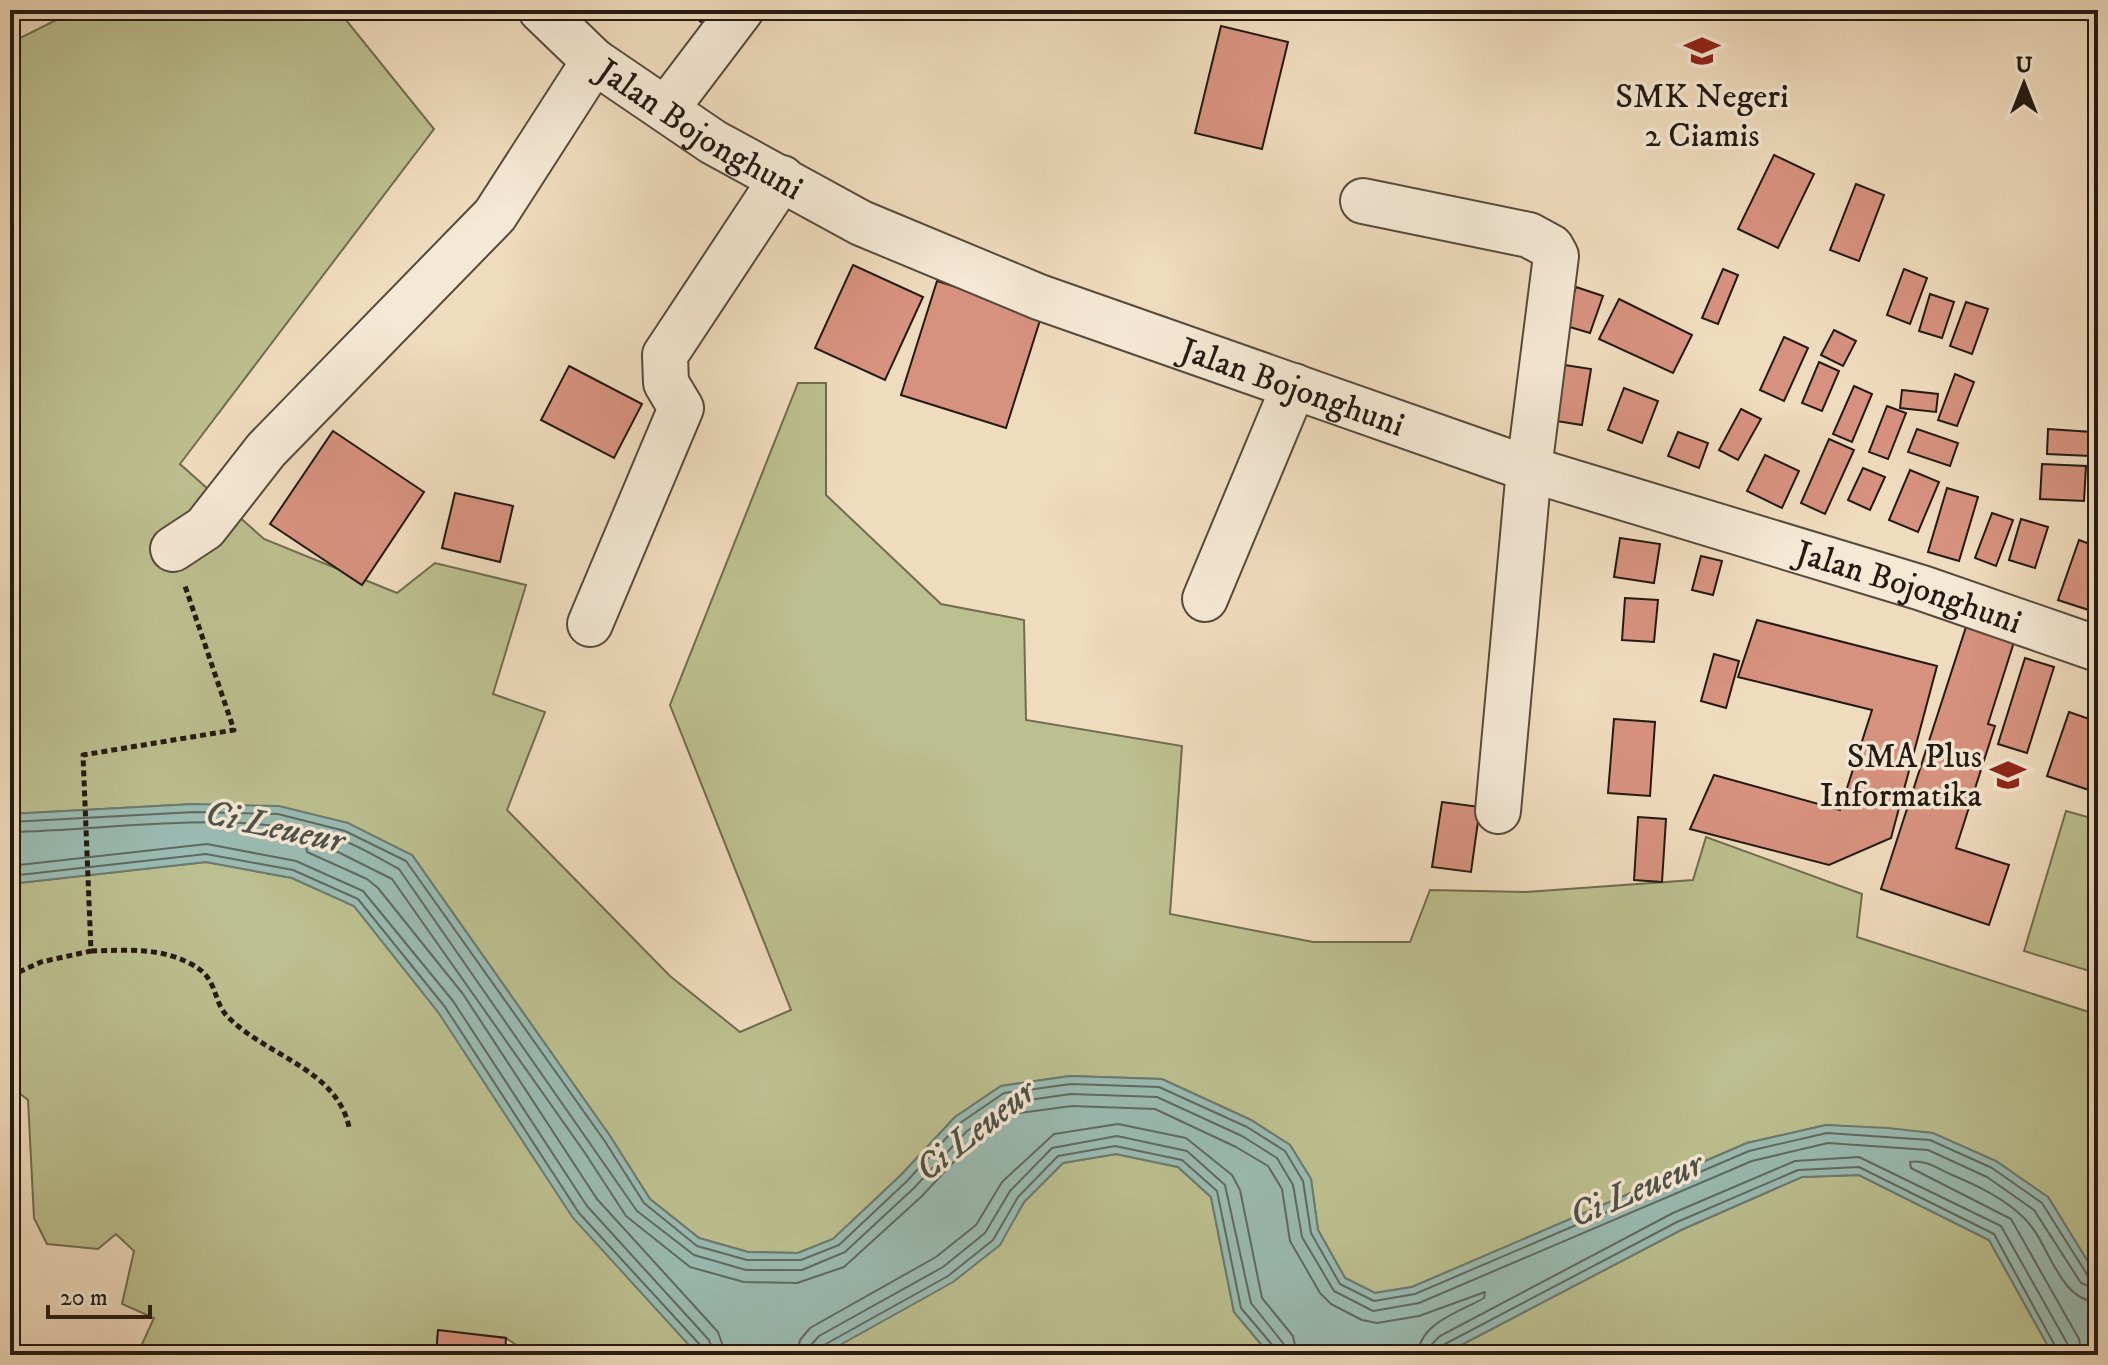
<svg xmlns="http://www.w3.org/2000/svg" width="2108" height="1365" font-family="'IM FELL DW Pica',serif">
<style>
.green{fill:#bcbf8f;stroke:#706c50;stroke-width:2}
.water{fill:#9abbb2;stroke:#6b7b72;stroke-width:2}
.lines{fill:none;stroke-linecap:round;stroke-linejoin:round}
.shore{stroke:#5f6a62;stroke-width:2}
.building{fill:#d7927f;stroke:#241a11;stroke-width:2}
.minor-casing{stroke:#574a3c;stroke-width:48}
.path{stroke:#241a11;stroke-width:5;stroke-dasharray:6 4;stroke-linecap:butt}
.minor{stroke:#f5e8d4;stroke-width:44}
.labels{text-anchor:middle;stroke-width:7;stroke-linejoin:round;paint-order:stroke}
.poi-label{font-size:34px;fill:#241a11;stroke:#f5e8d4}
.street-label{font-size:34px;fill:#241a11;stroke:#f5e8d4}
.water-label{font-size:36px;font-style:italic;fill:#4d5249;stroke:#f5e8d4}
</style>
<rect width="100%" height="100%" fill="#efdbbd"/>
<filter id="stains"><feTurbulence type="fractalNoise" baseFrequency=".0025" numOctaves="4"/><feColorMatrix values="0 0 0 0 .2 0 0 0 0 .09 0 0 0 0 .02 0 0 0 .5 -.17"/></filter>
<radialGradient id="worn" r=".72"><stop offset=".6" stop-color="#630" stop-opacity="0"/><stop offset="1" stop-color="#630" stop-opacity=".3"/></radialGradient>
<g class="green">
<polygon points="76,10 338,10 434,129 180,464 264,539 397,593 435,563 526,585 493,694 545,712 507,810 670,976 740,1032 791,1010 670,705 798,383 826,383 826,495 941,604 1024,620 1026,720 1182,746 1170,914 1313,942 1410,942 1430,890 1526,892 1693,880 1706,837 1862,894 1857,937 2098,1015 2094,1031 2098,1033 2098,1278 2048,1197 1933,1133 1826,1125 1747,1143 1412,1287 1375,1293 1345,1278 1318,1230 1311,1179 1290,1145 1251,1120 1162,1079 1070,1076 1001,1086 955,1117 901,1175 833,1239 798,1253 748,1252 699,1238 650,1199 610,1136 412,855 194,804 10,814 10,43"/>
<polygon points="2066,811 2098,820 2096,973 2024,951"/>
<polygon points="206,862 292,878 354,906 438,1012 658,1308 698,1355 531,1355 506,1338 438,1331 436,1355 137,1355 154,1318 122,1304 134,1251 116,1234 98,1249 47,1244 34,1218 28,1100 10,1086 10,884"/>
<polygon points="1116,1154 1178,1167 1211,1197 1234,1312 1270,1355 822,1355 999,1245 1024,1202 1063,1163"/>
<polygon points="1859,1175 1989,1240 2053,1355 1777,1355 1730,1348 1728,1355 1442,1355 1681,1230 1802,1177"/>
</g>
<polygon class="water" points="194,804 279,806 348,823 412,855 610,1136 650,1199 699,1238 748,1252 798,1253 833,1239 901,1175 955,1117 1001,1086 1070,1076 1162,1079 1251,1120 1290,1145 1311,1179 1318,1230 1345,1278 1375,1293 1412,1287 1747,1143 1826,1125 1888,1128 1933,1133 1996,1161 2048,1197 2098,1278 2098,1355 2053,1355 1989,1240 1859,1175 1802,1177 1681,1230 1442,1355 1270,1355 1234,1312 1211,1197 1178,1167 1116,1154 1063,1163 1024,1202 1000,1245 953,1282 822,1355 698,1355 573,1218 438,1012 354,906 292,878 206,862 10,884 10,814"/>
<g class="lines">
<g class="shore">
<polyline points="10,822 194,812 278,814 345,831 406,861 604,1140 644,1203 697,1246 747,1260 801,1260 839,1245 907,1181 960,1123 1004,1093 1071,1084 1159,1087 1247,1127 1285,1151 1303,1181 1311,1233 1340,1284 1374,1301 1415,1294 1749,1151 1827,1133 1930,1140 1992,1168 2042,1203 2088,1276 2098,1280"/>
<path d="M10,832c109,-2 222,-25 329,7 21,7 41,20 60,30l238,342 57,44 52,15h56l43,-18 69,-64 53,-57 41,-28 63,-9 86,3 85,39 35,22 16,27 9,52 32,54 39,20 46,-8 333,-142 76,-18 100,7 59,27 47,33 47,73 17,7"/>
<polyline points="10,866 207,844 296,861 363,891 453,1001 587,1206 709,1340 714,1355"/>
<polyline points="10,876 206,854 293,870 358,899 445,1007 579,1213 702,1347 703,1355"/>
<path d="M726,1355l-8,-23 -121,-133 -134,-205 -85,-106 -11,-9 -60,-27 -1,-7 32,7 54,27 193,274 41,63 64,51 54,15 53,1 47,-16 78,-71 53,-57 38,-25 59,-8 83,3 81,38 32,19 14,23 8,52 30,52 11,11 31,16 15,3 42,-7 66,-24 -1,6c-24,14 -65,25 -66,57"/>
<polyline points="797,1355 800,1340 810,1328 936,1257 976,1225 1002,1182 1054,1134 1118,1124 1186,1138 1232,1175 1240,1190 1262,1298 1293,1336 1297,1355"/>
<polyline points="809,1355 811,1345 819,1336 943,1267 985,1233 1010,1191 1052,1148 1117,1136 1187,1151 1225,1185 1251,1303 1283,1343 1285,1355"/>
<polyline points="820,1355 824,1345 948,1276 993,1240 1018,1197 1058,1156 1115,1146 1182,1160 1217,1191 1241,1308 1274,1347 1275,1355"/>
<polyline points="1430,1355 1432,1344 1440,1336 1673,1213 1795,1161 1859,1157 2001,1226 2067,1343 2070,1355"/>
<polyline points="1440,1355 1445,1344 1677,1222 1798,1170 1859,1167 1994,1234 2060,1355"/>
<path d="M2082,1355l-3,-16 -68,-120 -100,-51 -1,-6c14,-3 27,6 40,12 26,11 54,24 74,44 25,23 34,83 74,84"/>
</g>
</g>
<g class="building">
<polygon points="685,10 715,10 704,24"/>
<polygon points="1221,26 1288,42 1262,149 1195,133"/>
<polygon points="1774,155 1814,174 1778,248 1738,229"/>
<polygon points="1856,184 1884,195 1859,261 1830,250"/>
<polygon points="853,265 923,297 885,380 815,348"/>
<polygon points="1723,269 1738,275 1718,324 1702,318"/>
<polygon points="1904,269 1927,278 1910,324 1887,315"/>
<polygon points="937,281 1042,314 1006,428 901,395"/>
<polygon points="1576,287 1603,296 1590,333 1563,325"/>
<polygon points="1930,294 1954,302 1942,338 1919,331"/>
<polygon points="1619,299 1692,335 1673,373 1599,339"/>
<polygon points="1966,302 1988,309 1972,354 1950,346"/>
<polygon points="1834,330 1856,341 1843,366 1821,355"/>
<polygon points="1784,337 1808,348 1784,401 1760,390"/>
<polygon points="1819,362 1839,371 1822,411 1802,403"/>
<polygon points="1558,364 1591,369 1582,425 1550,420"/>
<polygon points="569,366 642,404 614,458 541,420"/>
<polygon points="1955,374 1974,382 1957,426 1938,420"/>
<polygon points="1854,386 1872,394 1852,442 1833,434"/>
<polygon points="1624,388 1658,401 1642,443 1608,430"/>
<polygon points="1902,390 1938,394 1936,412 1900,408"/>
<polygon points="1887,406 1906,413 1888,459 1869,452"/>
<polygon points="1741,409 1761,419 1738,460 1719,450"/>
<polygon points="1917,429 1958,443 1950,466 1908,452"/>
<polygon points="2048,429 2092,432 2090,456 2047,454"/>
<polygon points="333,431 424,492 362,585 270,524"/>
<polygon points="1678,432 1708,443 1699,468 1668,456"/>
<polygon points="1829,439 1854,450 1825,514 1801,503"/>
<polygon points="1765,455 1799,471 1782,508 1747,491"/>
<polygon points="2042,464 2086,466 2084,501 2040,499"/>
<polygon points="1863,468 1885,477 1870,510 1848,500"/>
<polygon points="1910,470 1939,482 1918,532 1889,520"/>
<polygon points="1947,488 1978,497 1959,561 1928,552"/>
<polygon points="455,493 513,506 500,562 442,548"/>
<polygon points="1992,513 2013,520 1996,566 1975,558"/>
<polygon points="2021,519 2048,527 2035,568 2009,560"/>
<polygon points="1620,538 1660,544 1654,583 1614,577"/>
<polygon points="2079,540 2098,547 2098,613 2058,600"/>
<polygon points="1701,556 1722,561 1713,595 1692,590"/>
<polygon points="1625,598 1658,600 1654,642 1622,640"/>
<polygon points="1757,620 1937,666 1891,838 1829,865 1690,829 1714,775 1840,810 1872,710 1738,677"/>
<polygon points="1966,627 2014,642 1988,724 1995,726 1956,848 2009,865 1989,925 1881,889"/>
<polygon points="1714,654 1739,661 1726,708 1701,701"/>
<polygon points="2025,658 2054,667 2027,753 1998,744"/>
<polygon points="2069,712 2098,722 2098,793 2047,776"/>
<polygon points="1614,719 1655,722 1650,796 1608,793"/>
<polygon points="1442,802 1480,807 1471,872 1432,867"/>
<polygon points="1638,817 1666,819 1662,882 1634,880"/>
<polygon points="438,1330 506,1338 505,1355 436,1355"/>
</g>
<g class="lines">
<g class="minor-casing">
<g id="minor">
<path id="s1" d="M541,10l53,51 119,81 148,81 178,74 490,172 393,119 176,61"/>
<polyline points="666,109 741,10"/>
<polyline points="1363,201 1529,235 1551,247 1556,256 1529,469 1498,811"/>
<polyline points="173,549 205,528 266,450 495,215 594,61"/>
<polyline points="1205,599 1294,386"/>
<polyline points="590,624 681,408 666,383 665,355 782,178"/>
</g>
</g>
<g class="path">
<path d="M91,951c36,-1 70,-4 102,14 27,15 18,37 37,54 38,37 107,51 119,108"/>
<polyline points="10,976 41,962 91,951 83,755 234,730 184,583"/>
</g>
<use href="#minor" class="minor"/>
</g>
<defs>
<g id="school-bare" transform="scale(2.76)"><path d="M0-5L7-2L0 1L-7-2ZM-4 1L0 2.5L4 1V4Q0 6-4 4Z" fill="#8f2418" stroke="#f5e8d4" stroke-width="2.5" paint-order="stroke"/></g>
</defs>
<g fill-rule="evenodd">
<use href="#school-bare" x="1702" y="51"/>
<use href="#school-bare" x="2008" y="775"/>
</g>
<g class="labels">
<g class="poi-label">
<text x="1702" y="107">SMK Negeri<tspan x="1702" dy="39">2 Ciamis</tspan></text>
<text x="1982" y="767" text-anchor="end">SMA Plus<tspan x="1982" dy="39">Informatika</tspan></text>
</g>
<g class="street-label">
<text dy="12" stroke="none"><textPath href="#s1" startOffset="200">Jalan Bojonghuni</textPath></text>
<text dy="12" stroke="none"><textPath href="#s1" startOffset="848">Jalan Bojonghuni</textPath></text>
<text dy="12" stroke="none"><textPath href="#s1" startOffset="1496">Jalan Bojonghuni</textPath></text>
</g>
<g class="water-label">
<text transform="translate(275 825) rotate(12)" y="13">Ci Leueur</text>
<text transform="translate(974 1129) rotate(-38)" y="13">Ci Leueur</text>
<text transform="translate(1635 1188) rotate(-23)" y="13">Ci Leueur</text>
</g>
</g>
<rect width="2108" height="1365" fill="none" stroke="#efdbbd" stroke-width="40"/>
<rect x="12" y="12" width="2084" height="1341" fill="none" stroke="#241a11" stroke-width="4"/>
<rect x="20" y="20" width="2068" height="1325" fill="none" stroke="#241a11" stroke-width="2"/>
<g transform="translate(2024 84)" stroke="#f5e8d4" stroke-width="6" paint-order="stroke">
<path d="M0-6L14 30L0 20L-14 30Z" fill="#241a11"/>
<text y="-12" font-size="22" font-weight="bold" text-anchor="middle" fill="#241a11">U</text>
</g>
<path d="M48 1305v12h102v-12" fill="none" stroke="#241a11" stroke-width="4"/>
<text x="60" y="1305" font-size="24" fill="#241a11" stroke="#f5e8d4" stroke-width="6" paint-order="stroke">20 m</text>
<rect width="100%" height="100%" filter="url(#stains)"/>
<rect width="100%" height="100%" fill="url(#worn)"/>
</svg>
